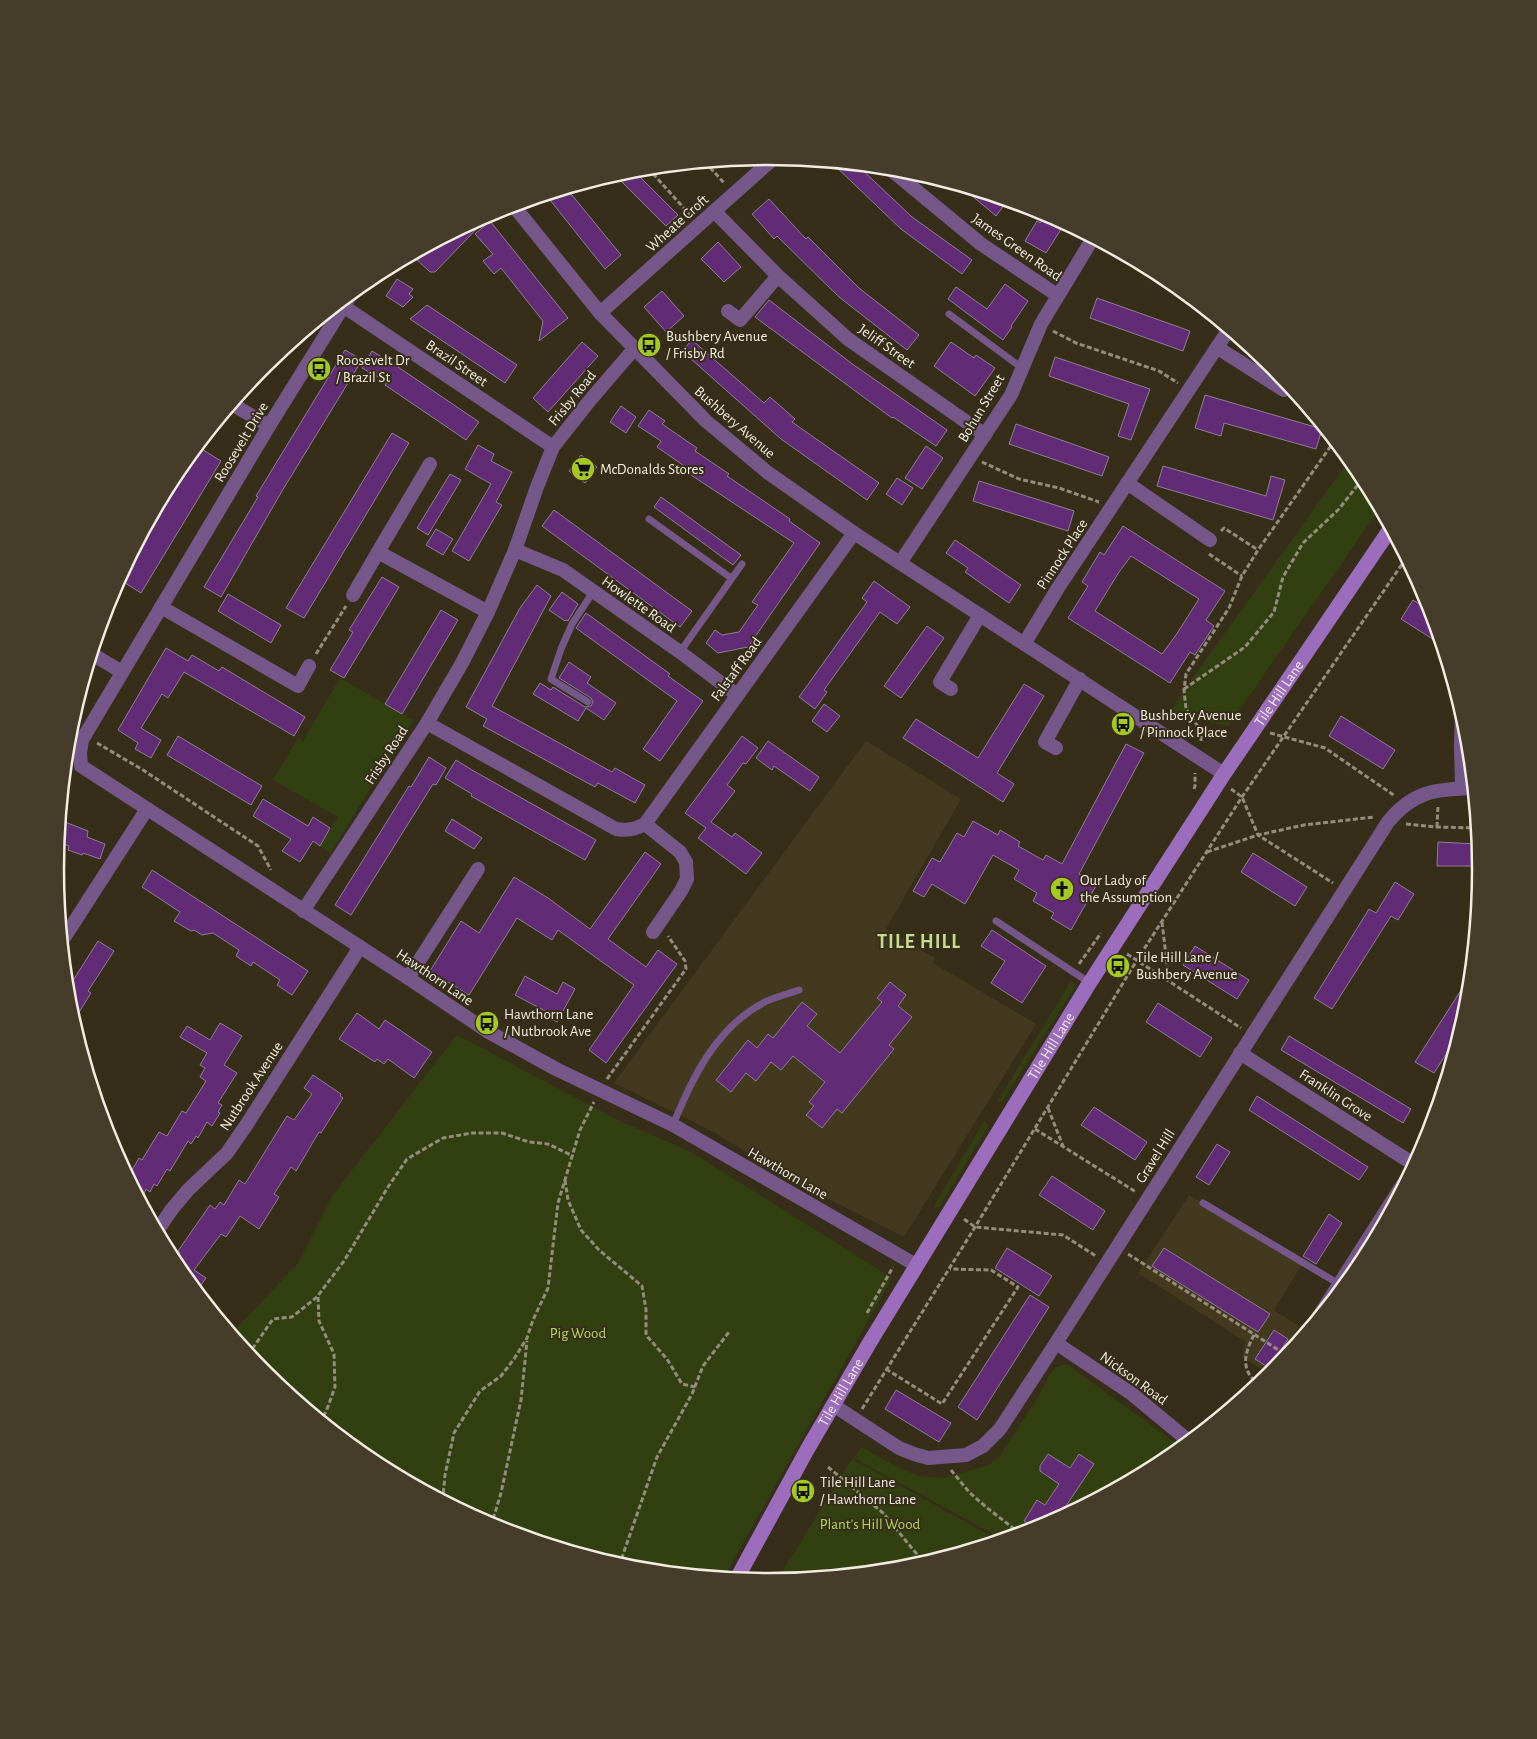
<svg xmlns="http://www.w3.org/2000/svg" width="1537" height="1739" font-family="'Alegreya Sans',sans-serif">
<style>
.built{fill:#43391e}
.green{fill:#324011}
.building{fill:#612b75;stroke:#8d7f93;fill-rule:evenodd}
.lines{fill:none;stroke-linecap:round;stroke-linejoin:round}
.path{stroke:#948d7d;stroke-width:3;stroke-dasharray:5 2.5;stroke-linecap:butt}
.lane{stroke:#75578a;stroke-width:7}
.street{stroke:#75578a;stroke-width:14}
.secondary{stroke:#9c6cbd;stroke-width:15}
.labels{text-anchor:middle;stroke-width:4;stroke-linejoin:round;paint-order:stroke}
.street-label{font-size:15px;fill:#f2ede1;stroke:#362e19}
.poi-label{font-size:15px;fill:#f2ede1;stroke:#362e19;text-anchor:start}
.park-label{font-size:15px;fill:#b4da5c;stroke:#362e19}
.district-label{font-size:20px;font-weight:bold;letter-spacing:1px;fill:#c5db91;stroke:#362e19}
.rim{fill:none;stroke:#f2ede1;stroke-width:2.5}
</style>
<rect width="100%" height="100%" fill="#362e19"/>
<g class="built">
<polygon points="866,741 961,799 886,929 935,958 933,963 1036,1024 904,1237 795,1182 712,1131 614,1083"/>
<polygon points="1189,1195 1303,1263 1274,1310 1299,1326 1267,1373 1242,1357 1246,1342 1138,1273"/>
</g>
<g class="green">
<path d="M1236,335l37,30 2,3c-15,-1 -31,-14 -40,-27z"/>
<polygon points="1311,411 1327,431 1307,418"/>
<polygon points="1350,459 1362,473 1380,508 1228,726 1169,714 1184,690"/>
<polygon points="340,678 413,720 330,853 320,846 338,817 273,780 298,738 303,741"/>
<polygon points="1072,980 1075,987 1002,1102 998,1100"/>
<polygon points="457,1035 618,1120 691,1152 892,1278 723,1579 629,1569 495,1529 372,1463 264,1374 231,1334 298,1263 332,1196"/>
<polygon points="984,1121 989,1125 938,1209 934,1206"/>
<polygon points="1066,1364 1183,1448 1165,1463 1041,1529 1004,1540 854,1458 861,1447 903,1470 920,1476 943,1478 989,1465 999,1457 1040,1394 1050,1374 1056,1367"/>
<polygon points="852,1459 1000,1541 907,1569 776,1582"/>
</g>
<g class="building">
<polygon points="831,162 857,165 912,217 972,260 962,274 901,229"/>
<polygon points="632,169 678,215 666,226 614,174"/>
<polygon points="959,185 988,194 1008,200 996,216"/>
<polygon points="567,189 621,255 605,269 546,195"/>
<polygon points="769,199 806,239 808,237 859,288 919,335 907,350 839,297 777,236 774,239 752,214"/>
<polygon points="1047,213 1065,223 1046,253 1025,241 1037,221 1040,223"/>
<polygon points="486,215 488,217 435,272 430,272 412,255"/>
<polygon points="490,221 568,318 539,341 543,321 501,268 494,274 483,261 493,254 475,234"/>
<polygon points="718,242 741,267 724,282 701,259"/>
<polygon points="397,279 413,289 409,294 413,297 403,307 386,296"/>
<polygon points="1005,284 1028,301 1011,326 1012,327 1003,340 948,299 956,287 987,309"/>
<polygon points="662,291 684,316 666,332 644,307"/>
<polygon points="1097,298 1190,331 1183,351 1090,318"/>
<polygon points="769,300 851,363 947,430 936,446 893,417 892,418 755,317"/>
<polygon points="427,305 517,365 505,383 410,319"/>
<polygon points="692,340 764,403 770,397 795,419 792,422 879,483 867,500 781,439 682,351"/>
<polygon points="582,342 598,356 548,412 533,398"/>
<polygon points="951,342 974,358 976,355 995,368 975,396 934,366"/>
<polygon points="345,350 362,360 282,491 221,597 204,587 258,497 256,496"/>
<polygon points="372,351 398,367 479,422 466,440 385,385 387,382 362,368"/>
<polygon points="1055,357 1150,389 1131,440 1118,436 1129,404 1049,376"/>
<polygon points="1205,395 1322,429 1316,449 1224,423 1221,436 1195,428"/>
<polygon points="621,406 636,417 626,433 610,422"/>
<polygon points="649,410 665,421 662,424 697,448 695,451 729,474 727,476 790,519 789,521 820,543 748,647 718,653 706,643 715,630 722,635 739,632 758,605 752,602 794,543 688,473 690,470 657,447 661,441 638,426"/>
<polygon points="1016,424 1109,457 1102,476 1009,444"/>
<polygon points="392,433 409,443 304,618 286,608"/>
<polygon points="478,445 494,454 491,461 512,472 496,502 502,505 469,561 452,551 491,484 465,469"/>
<polygon points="926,446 943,458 922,489 905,478"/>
<polygon points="200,448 221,461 141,593 119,579"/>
<polygon points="581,455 597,467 585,483 569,471"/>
<polygon points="1163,466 1266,496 1271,476 1285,480 1273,520 1157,486"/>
<polygon points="450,474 461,480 428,535 417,528"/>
<polygon points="897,478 913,488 902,505 886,494"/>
<polygon points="979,481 1074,511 1068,531 973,501"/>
<polygon points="661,497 741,555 733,565 654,507"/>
<polygon points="554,510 692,611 680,627 542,526"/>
<path d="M1123,526l102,65 -19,29 8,6 -19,29 -5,-3 -20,31 -102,-65 20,-32 -6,-4 18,-30 4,3zM1131,556l68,43 -23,36 -14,19 -67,-43 24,-39z"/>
<polygon points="436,529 453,539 443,555 426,545"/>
<polygon points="955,540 1021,585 1009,603 965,572 968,568 946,553"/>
<polygon points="382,577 399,587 344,678 330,670 353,632 349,630"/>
<polygon points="874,581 910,607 897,624 880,612 824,690 827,692 815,709 799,697 867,602 862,598"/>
<polygon points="537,585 551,596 492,706 612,772 615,768 645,785 635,803 598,783 595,787 483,726 487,719 466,707 520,608"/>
<polygon points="562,592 578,604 568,621 566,620 565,621 549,610"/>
<polygon points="228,594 281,625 271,643 218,611"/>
<polygon points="1413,600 1432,612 1442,645 1401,619"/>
<polygon points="441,610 458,620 402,714 385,704"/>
<polygon points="586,613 670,674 668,676 703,701 660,761 643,749 677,701 576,628"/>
<polygon points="927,626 944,638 901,698 884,686"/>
<polygon points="166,648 188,661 192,655 219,671 222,667 305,717 294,736 184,672 168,698 162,694 141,728 161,740 151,758 135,749 138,743 118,730"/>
<polygon points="569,662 591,677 587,683 616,703 604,720 586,708 578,721 533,694 540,683 551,690 553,687 585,707 591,706 593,702 591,698 559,678"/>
<polygon points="1024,684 1044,696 997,773 1014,784 1003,802 903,738 916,719 978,758"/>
<polygon points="824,704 840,716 827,732 812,721"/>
<polygon points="1341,716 1395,750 1383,769 1329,736"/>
<polygon points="178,736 262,786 251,805 167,755"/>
<polygon points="742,736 758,748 746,764 743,763 727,785 735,791 711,822 732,837 735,833 762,853 746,874 698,838 706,828 685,813"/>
<polygon points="768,741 819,777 810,791 774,766 772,770 756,758"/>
<polygon points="1126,744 1144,753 1079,874 1097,884 1071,930 1051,918 1054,913 1033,901 1037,893 1014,879 1019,870 993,855 965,904 932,884 924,897 913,891 932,858 940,862 957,833 964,837 973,821 998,835 1000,830 1020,842 1018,846 1043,860 1046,855 1062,864"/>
<polygon points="429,757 446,768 436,785 433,784 351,915 335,905 409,786 411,787"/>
<polygon points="456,760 472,770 596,840 585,860 471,796 472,794 445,778"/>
<polygon points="263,799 308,826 313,817 330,828 320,846 313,841 300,862 282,851 291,839 253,816"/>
<polygon points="452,819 482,838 474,849 445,831"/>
<polygon points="60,820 88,831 87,837 105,844 100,859 83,853 82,855 68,850 69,846 58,842"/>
<polygon points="1438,842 1479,844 1482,866 1437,866"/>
<polygon points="645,852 661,864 608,939 646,967 658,950 677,964 606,1063 589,1050 634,985 558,930 552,940 517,918 469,995 430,971 461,921 479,933 514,877 548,898 590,929"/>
<polygon points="1253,853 1307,887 1295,906 1241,872"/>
<polygon points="152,870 308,971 292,995 277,985 280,980 253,962 251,966 236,956 239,950 213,933 202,935 194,930 191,931 174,921 180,912 142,887"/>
<polygon points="1395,882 1414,894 1398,920 1391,916 1332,1009 1314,998 1369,909 1376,913"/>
<polygon points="992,930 1046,966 1022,1003 991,983 1005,961 981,946"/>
<polygon points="98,941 114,951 88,991 91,993 73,1022 69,1008 67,990"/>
<polygon points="1195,946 1249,980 1237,999 1183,965"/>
<polygon points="1472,973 1468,1009 1462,1029 1434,1073 1415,1062"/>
<polygon points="525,976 557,994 563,982 575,989 557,1022 545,1015 547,1012 515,995"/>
<polygon points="890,982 906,995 898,1006 912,1017 889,1045 894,1049 842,1113 837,1109 822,1128 806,1115 814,1106 809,1102 825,1082 793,1056 781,1070 771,1062 756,1081 746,1073 731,1092 716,1080 748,1040 757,1048 768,1034 773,1038 802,1002 817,1014 807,1026 840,1053 882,1002 877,998"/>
<polygon points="1158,1003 1212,1038 1200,1057 1146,1022"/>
<polygon points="357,1013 379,1029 385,1020 432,1052 414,1078 388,1059 384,1064 377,1059 375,1062 339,1039"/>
<polygon points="220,1023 242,1036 224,1065 237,1073 218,1103 222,1105 218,1112 220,1113 212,1126 207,1122 198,1138 196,1136 191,1144 188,1141 170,1171 167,1169 157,1186 154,1184 150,1192 146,1189 144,1194 137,1194 128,1177 139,1158 142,1160 159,1132 167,1136 182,1111 186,1113 206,1081 200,1077 205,1068 200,1065 207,1053 180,1037 187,1026 210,1040"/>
<polygon points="1289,1036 1411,1109 1403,1123 1281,1050"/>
<polygon points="313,1075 341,1094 340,1096 343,1098 321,1133 319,1132 296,1171 291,1167 274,1194 279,1197 259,1229 240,1216 226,1237 221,1234 194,1270 206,1278 196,1292 175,1266 169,1254 177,1258 180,1253 178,1251 210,1205 215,1209 220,1202 224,1205 239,1180 245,1184 287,1116 294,1120 312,1094 304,1088"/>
<polygon points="1257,1096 1368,1167 1359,1180 1249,1110"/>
<polygon points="1094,1107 1147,1142 1135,1160 1081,1125"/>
<polygon points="1217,1144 1230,1152 1209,1185 1196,1177"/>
<polygon points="1052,1176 1105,1211 1093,1230 1039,1195"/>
<polygon points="1329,1214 1342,1223 1316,1264 1303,1256"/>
<polygon points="1007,1248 1052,1276 1039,1296 995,1268"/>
<polygon points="1164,1248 1270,1314 1258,1332 1152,1266"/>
<polygon points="1030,1295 1049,1307 977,1420 958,1407"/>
<polygon points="1274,1330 1288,1339 1269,1368 1255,1359"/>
<polygon points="896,1390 951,1423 939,1442 885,1409"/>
<polygon points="1048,1454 1070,1468 1079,1454 1094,1464 1056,1521 1037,1530 1024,1521 1037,1500 1045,1505 1059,1484 1040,1471 1040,1466"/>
</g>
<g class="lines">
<g class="path">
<polyline points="705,162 725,184"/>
<polyline points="648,168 690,215"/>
<polyline points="1053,331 1076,343 1159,371 1178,383"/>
<polyline points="1295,400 1317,419"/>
<polyline points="982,462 1019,479 1059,488 1099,502"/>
<polyline points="1221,531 1224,528 1258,550"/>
<polyline points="1209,554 1242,576"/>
<polyline points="316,654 346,606"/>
<polyline points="1184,689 1245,647 1274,612 1283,577 1303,543 1339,509 1364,477"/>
<polyline points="1270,733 1325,748 1395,796"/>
<polyline points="1201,741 1201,731 1186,709 1184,690 1186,674 1229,608 1242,576 1258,550 1335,440"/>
<polyline points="97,743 143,770 258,846 271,870"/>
<polyline points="1194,789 1195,786 1195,773"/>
<polyline points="1231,789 1242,797 1258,835 1333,883"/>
<polyline points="1406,824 1437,827 1478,828"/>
<polyline points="1437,827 1438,806"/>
<polyline points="1207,852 1258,835 1304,825 1374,817"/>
<polyline points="1162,922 1169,981"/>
<polyline points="1127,954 1241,1028"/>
<polyline points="1079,964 1101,933"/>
<polyline points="607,1079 686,969 685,961 668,936"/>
<polyline points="1048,1108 1063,1146"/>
<polyline points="1035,1129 1136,1192"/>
<polyline points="565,1180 568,1200 581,1230 599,1250 642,1286 646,1309 646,1335 667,1359 682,1384 695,1387"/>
<polyline points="964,1219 975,1227 1063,1235 1096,1256"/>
<polyline points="1128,1254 1288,1356"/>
<polyline points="318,1297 319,1321 334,1354 335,1387 326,1412 320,1420"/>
<polyline points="867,1313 893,1267"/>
<path d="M1254,1335c-10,19 -14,35 5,50"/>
<polyline points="248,1355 273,1319 292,1317 317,1297 344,1261 388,1187 407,1159 443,1138 472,1133 502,1133 529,1142 548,1144 573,1156"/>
<polyline points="886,1369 942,1404 1018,1287 991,1270 950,1269"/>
<polyline points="862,1409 975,1227 1137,960 1242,797 1407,557"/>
<polyline points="828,1467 883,1513 925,1564"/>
<polyline points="951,1470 969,1492 986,1507 1022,1535"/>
<polyline points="441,1500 443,1496 445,1475 454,1433 480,1391 501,1376 514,1359 527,1338 533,1320 548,1288 558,1203 580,1130 594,1102"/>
<polyline points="491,1526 501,1493 521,1400 527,1341"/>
<polyline points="619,1566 657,1457 692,1394 703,1366 729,1332"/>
</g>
<g class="lane">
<polyline points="949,314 1022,368"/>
<polyline points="649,519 731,578"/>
<polyline points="680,652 742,564"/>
<polyline points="588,702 551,679 561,649 572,624 593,592"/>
<polyline points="996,921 1090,983"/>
<path d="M673,1125c19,-47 43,-97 90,-122 11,-6 25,-9 36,-13"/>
<polyline points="1203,1203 1339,1284"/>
</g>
<g class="street">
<polyline points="889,168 981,244 1057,295"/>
<polyline points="513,205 600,313 706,421 767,472 854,533 1224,774"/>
<polyline points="714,211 778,276 848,339 985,435"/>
<polyline points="351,294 269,426 82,740 80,753 81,766 408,978 487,1031 556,1069 673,1125 916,1265"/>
<polyline points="343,306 553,447"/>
<polyline points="728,311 740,320 778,276"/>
<polyline points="600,313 775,157"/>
<polyline points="1218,348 1284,390 1289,384"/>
<polyline points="232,404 269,426"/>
<polyline points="430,464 378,552 488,612"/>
<polyline points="1127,483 1210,540"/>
<polyline points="515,550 563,570 680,652 737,695"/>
<polyline points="900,563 1011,395 1041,324 1093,238"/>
<polyline points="353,595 378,552"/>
<polyline points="161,607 298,686 309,666"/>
<polyline points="1024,644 1058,588 1229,329"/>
<polyline points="92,654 122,672"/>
<polyline points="951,689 940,682 980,615"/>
<polyline points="1462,709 1461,745 1462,788"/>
<path d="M427,723l189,106c12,2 19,0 29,-5l209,-291"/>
<polyline points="1056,748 1045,742 1080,679"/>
<polyline points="645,824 680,852 686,862 687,879 681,891 653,932"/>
<polyline points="303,911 427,723 462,663 488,612 515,550 537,487 553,447 591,399 634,349"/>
<polyline points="62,941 147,809"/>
<polyline points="408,978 478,869"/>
<polyline points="1240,1053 1415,1165"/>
<polyline points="157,1231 172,1209 188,1190 227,1153 247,1124 360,947"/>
<polyline points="1312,1327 1419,1159"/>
<polyline points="1056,1343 1132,1394 1190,1442"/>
<path d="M833,1405l66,43 15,6 14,4 38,-3 17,-9 17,-17 56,-86 332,-521c25,-31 48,-33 86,-34"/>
</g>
<path class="secondary" id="s1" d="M736,1580l71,-130 63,-108 217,-355 137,-213 167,-246"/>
</g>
<defs>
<g id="bus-disc" transform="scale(1.25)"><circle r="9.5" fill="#a5c823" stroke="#362e19"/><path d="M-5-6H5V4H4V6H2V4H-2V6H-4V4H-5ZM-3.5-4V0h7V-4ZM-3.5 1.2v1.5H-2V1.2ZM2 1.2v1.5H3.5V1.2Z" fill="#111"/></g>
<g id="supermarket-disc" transform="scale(1.25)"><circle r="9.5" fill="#a5c823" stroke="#362e19"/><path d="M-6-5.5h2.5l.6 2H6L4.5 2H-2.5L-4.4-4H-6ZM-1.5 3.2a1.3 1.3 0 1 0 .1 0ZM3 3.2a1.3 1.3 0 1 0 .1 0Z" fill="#111"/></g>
<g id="church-disc" transform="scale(1.25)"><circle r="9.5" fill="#a5c823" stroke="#362e19"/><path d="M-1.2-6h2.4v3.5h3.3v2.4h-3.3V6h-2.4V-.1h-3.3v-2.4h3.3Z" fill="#111"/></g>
</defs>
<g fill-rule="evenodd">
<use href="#bus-disc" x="649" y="345"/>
<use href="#bus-disc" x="319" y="369"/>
<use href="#supermarket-disc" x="583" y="469"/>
<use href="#bus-disc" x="1123" y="724"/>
<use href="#church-disc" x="1062" y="889"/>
<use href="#bus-disc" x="1118" y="966"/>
<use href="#bus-disc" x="487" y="1023"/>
<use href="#bus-disc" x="803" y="1491"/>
</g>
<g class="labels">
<g class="street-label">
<text transform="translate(677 223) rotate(-42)" y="5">Wheate Croft</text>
<text transform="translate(1017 247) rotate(35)" y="5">James Green Road</text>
<text transform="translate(887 346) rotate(35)" y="5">Jeliff Street</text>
<text transform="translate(457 363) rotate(34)" y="5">Brazil Street</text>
<text transform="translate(572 398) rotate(-51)" y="5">Frisby Road</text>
<text transform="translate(981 408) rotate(-59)" y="5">Bohun Street</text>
<text transform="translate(735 422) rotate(41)" y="5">Bushbery Avenue</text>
<text transform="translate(241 442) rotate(-59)" y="5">Roosevelt Drive</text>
<text transform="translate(1062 554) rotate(-57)" y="5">Pinnock Place</text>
<text transform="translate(639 604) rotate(35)" y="5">Howlette Road</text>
<text transform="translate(736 669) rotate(-54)" y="5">Falstaff Road</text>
<text dy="5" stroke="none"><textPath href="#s1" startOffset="1040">Tile Hill Lane</textPath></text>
<text transform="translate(386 755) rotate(-57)" y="5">Frisby Road</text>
<text transform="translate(435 977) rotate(34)" y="5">Hawthorn Lane</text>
<text dy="5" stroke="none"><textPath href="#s1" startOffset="620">Tile Hill Lane</textPath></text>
<text transform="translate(251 1086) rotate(-57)" y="5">Nutbrook Avenue</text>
<text transform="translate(1336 1095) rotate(33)" y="5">Franklin Grove</text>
<text transform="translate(1155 1156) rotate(-58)" y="5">Gravel Hill</text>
<text transform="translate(788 1173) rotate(30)" y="5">Hawthorn Lane</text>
<text transform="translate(1134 1378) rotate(36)" y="5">Nickson Road</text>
<text dy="5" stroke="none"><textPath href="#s1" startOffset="215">Tile Hill Lane</textPath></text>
</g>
<g class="poi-label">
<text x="666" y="341">Bushbery Avenue<tspan x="666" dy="17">/ Frisby Rd</tspan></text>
<text x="336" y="365">Roosevelt Dr<tspan x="336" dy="17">/ Brazil St</tspan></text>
<text x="600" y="474">McDonalds Stores</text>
<text x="1140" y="720">Bushbery Avenue<tspan x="1140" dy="17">/ Pinnock Place</tspan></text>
<text x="1080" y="885">Our Lady of<tspan x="1080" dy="17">the Assumption</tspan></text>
<text x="1136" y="962">Tile Hill Lane /<tspan x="1136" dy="17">Bushbery Avenue</tspan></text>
<text x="504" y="1019">Hawthorn Lane<tspan x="504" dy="17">/ Nutbrook Ave</tspan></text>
<text x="820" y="1487">Tile Hill Lane<tspan x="820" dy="17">/ Hawthorn Lane</tspan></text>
</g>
<g class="park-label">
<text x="578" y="1338">Pig Wood</text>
<text x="870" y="1529">Plant's Hill Wood</text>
</g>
<g class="district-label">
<text x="919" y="948">TILE HILL</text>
</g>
</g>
<path d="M0 0H1537V1739H0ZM64 869a704 704 0 1 1 1408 0a704 704 0 1 1-1408 0Z" fill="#453d29" fill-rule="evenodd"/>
<path class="rim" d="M64 869a704 704 0 1 1 1408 0a704 704 0 1 1-1408 0Z"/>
</svg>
